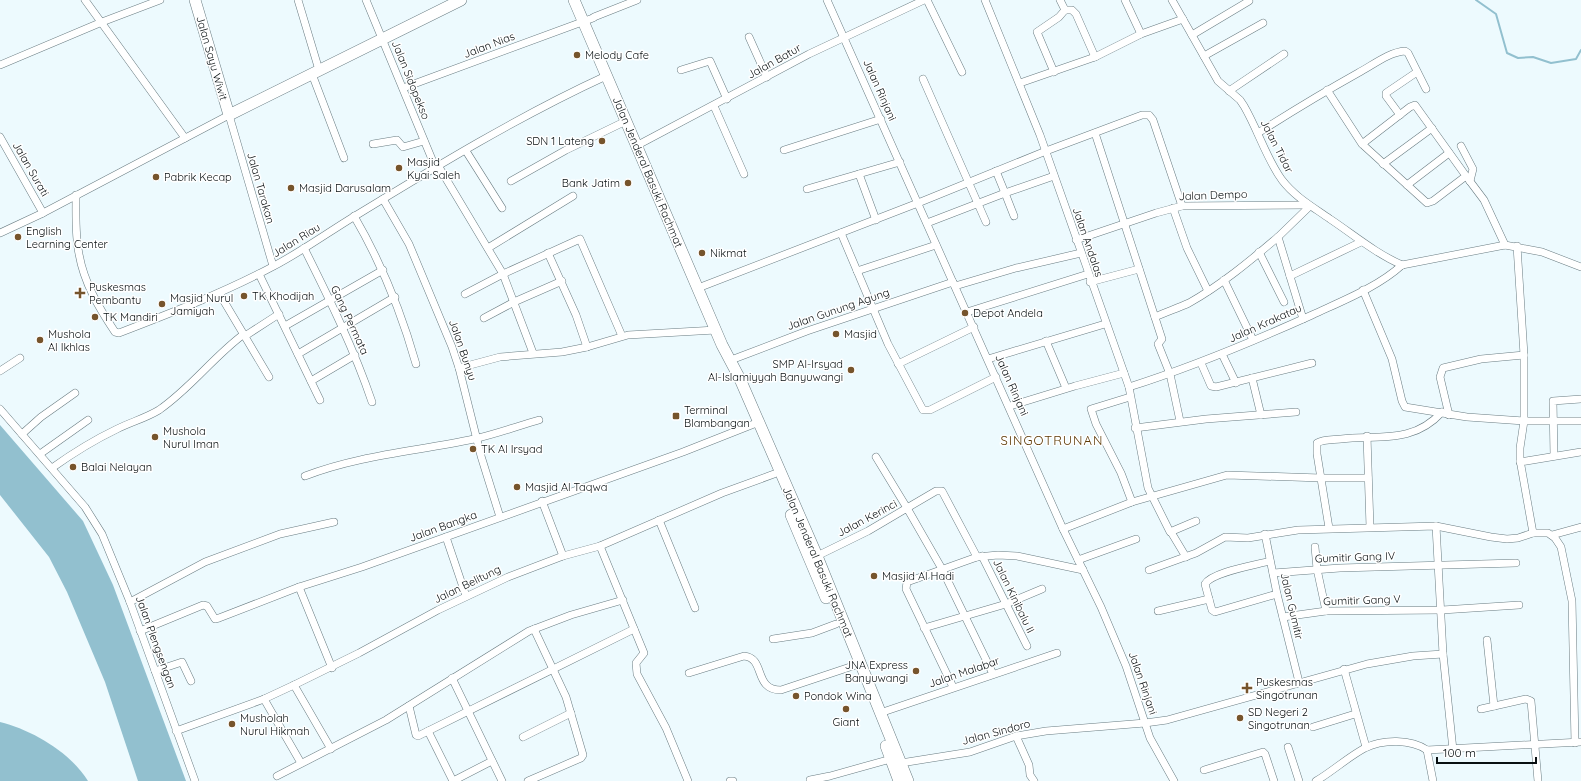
<svg xmlns="http://www.w3.org/2000/svg" width="1581" height="781" font-family="Quicksand,sans-serif">
<style>
.water{fill:#92c0cf}
.lines{fill:none;stroke-linecap:round;stroke-linejoin:round}
.stream{stroke:#92c0cf;stroke-width:2}
.minor-casing{stroke:#697c82;stroke-width:8}
.secondary-casing{stroke:#697c82;stroke-width:12}
.minor{stroke:#fff;stroke-width:7}
.secondary{stroke:#fff;stroke-width:11}
.poi-dot{fill:#76542c;stroke:#fff;stroke-width:1.5}
.labels{text-anchor:middle;stroke-width:3;stroke-linejoin:round;paint-order:stroke}
.street-label{font-size:11px;fill:#080f11;stroke:#fff}
.poi-label{font-size:11px;fill:#080f11;stroke:#fff;text-anchor:start}
.quarter-label{font-size:13px;letter-spacing:1px;fill:#5c3803;stroke:#fff}
</style>
<rect width="100%" height="100%" fill="#edfafe"/>
<g class="water">
<polygon points="0,425 83,521 113,585 186,781 138,781 105,682 67,592 49,557 0,495"/>
<path d="M0,722c32,8 70,30 88,59h-88z"/>
</g>
<g class="lines">
<polyline class="stream" points="1476,0 1496,14 1507,53 1518,58 1533,57 1551,63 1576,59 1581,50"/>
<g class="minor-casing">
<g id="minor">
<polyline points="85,0 185,138"/>
<polyline points="298,0 319,70"/>
<polyline points="366,0 436,169"/>
<polyline points="827,0 1063,529 1101,607 1126,666 1150,738 1174,781"/>
<polyline points="927,0 962,72"/>
<polyline points="985,0 1040,135 1129,387 1148,488 1170,532 1196,521"/>
<polyline points="1060,0 1065,10 1072,10 1076,14 1095,57"/>
<polyline points="1125,0 1141,34"/>
<path d="M1172,0l46,81 22,19 4,6c14,24 22,52 38,74 13,17 31,27 48,39 24,16 45,34 72,46"/>
<polyline points="594,17 637,0"/>
<polyline points="1192,35 1249,1"/>
<polyline points="749,37 767,77"/>
<polyline points="1204,56 1263,23"/>
<polyline points="0,65 102,22 160,0"/>
<polyline points="681,70 710,61 727,99"/>
<polyline points="1054,72 1037,32 1059,17 1065,10"/>
<polyline points="312,74 344,158"/>
<polyline points="923,79 986,222"/>
<polyline points="1020,83 1095,57 1141,34 1183,19"/>
<polyline points="403,88 593,18"/>
<polyline points="1327,90 1362,144 1427,203 1433,201 1466,176 1415,105 1410,107 1362,144"/>
<polyline points="1229,91 1284,54"/>
<polyline points="714,106 744,174"/>
<polyline points="1400,115 1386,96 1386,93 1417,72"/>
<polyline points="1095,133 1162,339 1158,344 1170,374 1180,421"/>
<path d="M1258,133c33,-21 66,-41 100,-60 15,-8 31,-21 47,-22l3,2 18,36"/>
<polyline points="0,137 43,213"/>
<polyline points="373,144 397,140 403,147 424,141"/>
<polyline points="636,146 809,54 924,0"/>
<polyline points="1461,146 1473,169 1470,181"/>
<polyline points="784,150 881,119"/>
<polyline points="466,151 502,208"/>
<polyline points="1383,164 1432,128"/>
<polyline points="439,167 503,274 533,353"/>
<polyline points="996,171 1005,193 1054,176"/>
<polyline points="859,174 876,220"/>
<polyline points="1466,176 1484,200 1505,245"/>
<polyline points="511,181 566,150 626,121"/>
<polyline points="1407,185 1449,153"/>
<polyline points="807,189 900,162"/>
<path d="M76,195c0,20 -1,40 3,59 5,29 20,54 36,78l4,1c52,-20 104,-40 153,-66 29,-15 55,-34 83,-51 82,-50 164,-100 251,-140"/>
<polyline points="383,199 409,244 452,347 459,368 481,456 500,517"/>
<polyline points="1173,208 1187,248 1208,291"/>
<path d="M354,216c28,48 47,95 62,148"/>
<polyline points="927,223 1005,193 1014,216"/>
<polyline points="0,233 43,213 229,115 273,266"/>
<polyline points="841,233 888,344 923,410 930,410 996,377"/>
<polyline points="1076,240 1156,213 1182,206 1307,205"/>
<polyline points="1517,246 1524,355 1524,421 1520,448 1520,460 1533,533"/>
<path d="M304,248c25,50 50,101 68,154"/>
<polyline points="488,248 573,196"/>
<polyline points="1259,252 1284,302"/>
<polyline points="548,253 576,315 587,347"/>
<polyline points="1402,265 1505,245 1542,252 1581,267"/>
<polyline points="857,271 936,245"/>
<polyline points="259,274 320,400"/>
<polyline points="1290,276 1361,242"/>
<polyline points="1224,280 1253,340"/>
<polyline points="1090,282 1139,269"/>
<polyline points="955,286 1016,268 1081,253"/>
<polyline points="698,288 918,203 1046,151 1142,115 1149,115 1153,120 1182,206"/>
<polyline points="1363,290 1392,359 1402,401 1405,407 1467,417 1524,421 1581,421"/>
<polyline points="219,293 269,377"/>
<polyline points="465,294 503,274 580,239 622,336"/>
<polyline points="967,312 1088,274"/>
<path d="M1155,317c11,-5 23,-9 34,-14 32,-18 61,-42 89,-66"/>
<polyline points="484,318 514,302 562,281"/>
<polyline points="1303,319 1278,237 1310,206"/>
<polyline points="285,326 383,270"/>
<polyline points="245,336 279,314"/>
<polyline points="1046,341 1066,388"/>
<polyline points="298,354 395,297"/>
<polyline points="1222,354 1236,383"/>
<polyline points="988,359 1105,324"/>
<polyline points="731,360 807,331 953,282"/>
<polyline points="1201,363 1211,386 1216,387 1312,363"/>
<polyline points="898,364 974,327"/>
<polyline points="459,368 500,357 562,352 587,347 628,335 716,330"/>
<polyline points="0,371 20,358"/>
<polyline points="1252,378 1261,415"/>
<polyline points="311,381 355,355"/>
<path d="M1129,387c63,-20 123,-45 183,-72 30,-14 66,-28 90,-50"/>
<polyline points="1130,397 1091,409 1096,424 1121,473 1132,502"/>
<polyline points="1010,406 1075,386 1124,373"/>
<polyline points="0,409 85,507 102,534 130,602 195,781"/>
<polyline points="1449,415 1440,377 1443,368 1481,359 1524,355"/>
<polyline points="1135,428 1206,419 1296,412"/>
<polyline points="22,434 41,417 75,393"/>
<polyline points="1367,436 1370,527"/>
<polyline points="40,454 88,420"/>
<polyline points="1554,456 1553,401 1581,399"/>
<polyline points="876,457 907,508 936,491 942,491 977,557"/>
<polyline points="1520,462 1581,452"/>
<path d="M52,468c21,-15 42,-28 65,-39 14,-7 29,-11 42,-19 32,-22 54,-53 85,-76"/>
<path d="M305,476c54,-21 113,-25 169,-37 22,-5 44,-13 65,-19"/>
<polyline points="542,501 563,556"/>
<polyline points="659,520 695,608"/>
<polyline points="1436,526 1443,654 1453,750"/>
<path d="M1329,528l-12,-74v-11c7,-4 16,-3 24,-4 38,-4 72,5 101,-27"/>
<polyline points="1063,529 1132,502 1227,475 1321,478 1368,478"/>
<polyline points="1171,532 1186,557"/>
<polyline points="1265,534 1277,594 1299,682"/>
<polyline points="1552,535 1581,527"/>
<polyline points="446,537 466,596"/>
<polyline points="600,546 644,653 636,663 637,674 666,728 688,781"/>
<polyline points="1315,547 1317,569 1326,611"/>
<polyline points="817,556 868,531 907,508 942,569 993,674"/>
<polyline points="982,556 1027,646"/>
<polyline points="1078,560 1136,539"/>
<polyline points="1149,570 1196,553 1225,537 1248,538 1298,530 1436,526 1491,537 1507,539 1518,538 1533,533 1548,533 1555,538 1561,547 1572,601 1575,743"/>
<polyline points="1273,573 1340,568 1516,563"/>
<polyline points="299,587 332,668"/>
<path d="M1209,599l-4,-15c7,-12 51,-19 65,-23"/>
<polyline points="130,602 205,562 280,534 334,522"/>
<polyline points="1158,611 1209,599 1212,610 1215,612 1277,594"/>
<polyline points="1283,617 1326,611 1442,610 1519,605"/>
<polyline points="924,628 1006,604 1042,589"/>
<polyline points="140,631 203,605 207,606 215,619 219,618 299,587 362,567 683,452 759,422"/>
<polyline points="773,639 812,633 836,624"/>
<polyline points="1487,640 1494,706"/>
<polyline points="1344,669 1366,747"/>
<polyline points="155,671 182,662 191,681"/>
<path d="M689,673l55,-17c22,2 9,34 37,34l72,-24"/>
<polyline points="452,678 502,781"/>
<polyline points="294,685 331,749"/>
<polyline points="953,687 906,589 907,582 977,557 998,555 1017,556 1083,570"/>
<polyline points="264,699 301,763"/>
<polyline points="409,706 416,735 418,736 634,629"/>
<polyline points="1481,709 1526,699 1531,701 1538,781"/>
<polyline points="880,713 1057,653"/>
<polyline points="1313,727 1355,714"/>
<polyline points="176,731 264,699 294,685 359,653 438,610 508,577 563,556 600,546 722,493 774,474"/>
<polyline points="428,731 453,781"/>
<polyline points="1016,736 1029,765 1030,775 1034,781"/>
<polyline points="523,737 571,713"/>
<polyline points="1288,747 1299,781"/>
<polyline points="1427,750 1581,742"/>
<polyline points="901,763 970,752 1016,736 1046,731 1145,723 1167,720 1367,664 1413,656 1443,654"/>
<polyline points="1204,770 1263,752 1265,754 1274,781"/>
<polyline points="277,776 386,720 529,631 571,615 623,600"/>
<polyline points="810,780 830,776 891,759"/>
<polyline points="453,781 492,761"/>
<polyline points="528,781 581,758 583,755 566,697 534,629"/>
<polyline points="730,781 733,781"/>
<path d="M1316,781c17,-10 32,-24 49,-33 18,-9 46,-9 62,2l6,31"/>
</g>
</g>
<g class="secondary-casing">
<g id="secondary">
<polyline points="195,0 229,115 461,0"/>
<polyline points="574,0 722,345 740,379 817,556 908,781"/>
<polyline points="791,515 826,598"/>
<polyline points="886,746 899,781"/>
</g>
</g>
<use href="#minor" class="minor"/>
<use href="#secondary" class="secondary"/>
</g>
<g class="poi-dot">
<circle cx="577" cy="55" r="4"/>
<circle cx="602" cy="141" r="4"/>
<circle cx="399" cy="168" r="4"/>
<circle cx="156" cy="177" r="4"/>
<circle cx="628" cy="183" r="4"/>
<circle cx="291" cy="188" r="4"/>
<circle cx="18" cy="237" r="4"/>
<circle cx="702" cy="253" r="4"/>
<path d="M78 287h4v4h4v4h-4v4h-4v-4h-4v-4h4z"/>
<circle cx="244" cy="296" r="4"/>
<circle cx="162" cy="304" r="4"/>
<circle cx="965" cy="313" r="4"/>
<circle cx="95" cy="317" r="4"/>
<circle cx="836" cy="334" r="4"/>
<circle cx="40" cy="340" r="4"/>
<circle cx="851" cy="370" r="4"/>
<rect x="672" y="412" width="8" height="8" rx="2"/>
<circle cx="155" cy="437" r="4"/>
<circle cx="473" cy="449" r="4"/>
<circle cx="73" cy="467" r="4"/>
<circle cx="517" cy="487" r="4"/>
<circle cx="874" cy="576" r="4"/>
<circle cx="916" cy="671" r="4"/>
<path d="M1245 682h4v4h4v4h-4v4h-4v-4h-4v-4h4z"/>
<circle cx="796" cy="696" r="4"/>
<circle cx="846" cy="709" r="4"/>
<circle cx="1240" cy="718" r="4"/>
<circle cx="232" cy="724" r="4"/>
</g>
<g class="labels">
<g class="street-label">
<text transform="translate(489 45) rotate(-21)" y="4">Jalan Nias</text>
<text transform="translate(212 58) rotate(74)" y="4">Jalan Sayu Wiwit</text>
<text transform="translate(774 61) rotate(-29)" y="4">Jalan Batur</text>
<text transform="translate(411 80) rotate(68)" y="4">Jalan Sidopekso</text>
<text transform="translate(880 90) rotate(66)" y="4">Jalan Rinjani</text>
<text transform="translate(1277 146) rotate(63)" y="4">Jalan Tidar</text>
<text transform="translate(31 169) rotate(60)" y="4">Jalan Surati</text>
<text transform="translate(648 172) rotate(67)" y="4">Jalan Jenderal Basuki Rachmat</text>
<text transform="translate(261 188) rotate(74)" y="4">Jalan Tarakan</text>
<text transform="translate(1213 195) rotate(-2)" y="4">Jalan Dempo</text>
<text transform="translate(296 240) rotate(-32)" y="4">Jalan Riau</text>
<text transform="translate(1088 242) rotate(71)" y="4">Jalan Andalas</text>
<text transform="translate(838 309) rotate(-19)" y="4">Jalan Gunung Agung</text>
<text transform="translate(350 320) rotate(65)" y="4">Gang Permata</text>
<text transform="translate(1265 323) rotate(-24)" y="4">Jalan Krakatau</text>
<text transform="translate(463 350) rotate(71)" y="4">Jalan Bunyu</text>
<text transform="translate(1012 385) rotate(66)" y="4">Jalan Rinjani</text>
<text transform="translate(867 518) rotate(-28)" y="4">Jalan Kerinci</text>
<text transform="translate(443 526) rotate(-20)" y="4">Jalan Bangka</text>
<text transform="translate(1355 557) rotate(-2)" y="4">Gumitir Gang IV</text>
<text transform="translate(818 562) rotate(67)" y="4">Jalan Jenderal Basuki Rachmat</text>
<text transform="translate(467 584) rotate(-26)" y="4">Jalan Belitung</text>
<text transform="translate(1014 596) rotate(64)" y="4">Jalan Kinibalu II</text>
<text transform="translate(1362 600) rotate(-2)" y="4">Gumitir Gang V</text>
<text transform="translate(1292 606) rotate(77)" y="4">Jalan Gumitir</text>
<text transform="translate(156 642) rotate(70)" y="4">Jalan Plengsengan</text>
<text transform="translate(964 672) rotate(-19)" y="4">Jalan Malabar</text>
<text transform="translate(1143 683) rotate(71)" y="4">Jalan Rinjani</text>
<text transform="translate(996 732) rotate(-15)" y="4">Jalan Sindoro</text>
</g>
<g class="poi-label">
<text x="585" y="59">Melody Cafe</text>
<text x="594" y="145" text-anchor="end">SDN 1 Lateng</text>
<text x="407" y="166">Masjid<tspan x="407" dy="13">Kyai Saleh</tspan></text>
<text x="164" y="181">Pabrik Kecap</text>
<text x="620" y="187" text-anchor="end">Bank Jatim</text>
<text x="299" y="192">Masjid Darusalam</text>
<text x="26" y="235">English<tspan x="26" dy="13">Learning Center</tspan></text>
<text x="710" y="257">Nikmat</text>
<text x="89" y="291">Puskesmas<tspan x="89" dy="13">Pembantu</tspan></text>
<text x="252" y="300">TK Khodijah</text>
<text x="170" y="302">Masjid Nurul<tspan x="170" dy="13">Jamiyah</tspan></text>
<text x="973" y="317">Depot Andela</text>
<text x="103" y="321">TK Mandiri</text>
<text x="48" y="338">Mushola<tspan x="48" dy="13">Al Ikhlas</tspan></text>
<text x="844" y="338">Masjid</text>
<text x="843" y="368" text-anchor="end">SMP Al-Irsyad<tspan x="843" dy="13">Al-Islamiyyah Banyuwangi</tspan></text>
<text x="684" y="414">Terminal<tspan x="684" dy="13">Blambangan</tspan></text>
<text x="163" y="435">Mushola<tspan x="163" dy="13">Nurul Iman</tspan></text>
<text x="481" y="453">TK Al Irsyad</text>
<text x="81" y="471">Balai Nelayan</text>
<text x="525" y="491">Masjid Al Taqwa</text>
<text x="882" y="580">Masjid Al Hadi</text>
<text x="908" y="669" text-anchor="end">JNA Express<tspan x="908" dy="13">Banyuwangi</tspan></text>
<text x="1256" y="686">Puskesmas<tspan x="1256" dy="13">Singotrunan</tspan></text>
<text x="804" y="700">Pondok Wina</text>
<text x="1248" y="716">SD Negeri 2<tspan x="1248" dy="13">Singotrunan</tspan></text>
<text x="240" y="722">Musholah<tspan x="240" dy="13">Nurul Hikmah</tspan></text>
<text x="846" y="726" text-anchor="middle">Giant</text>
</g>
<g class="quarter-label">
<text x="1052" y="445">SINGOTRUNAN</text>
</g>
</g>
<path d="M1437 757v6h99v-6" fill="none" stroke="#080f11" stroke-width="2"/>
<text x="1443" y="757" font-size="12" fill="#080f11" stroke="#ffffff" stroke-width="3" paint-order="stroke">100 m</text>
</svg>
